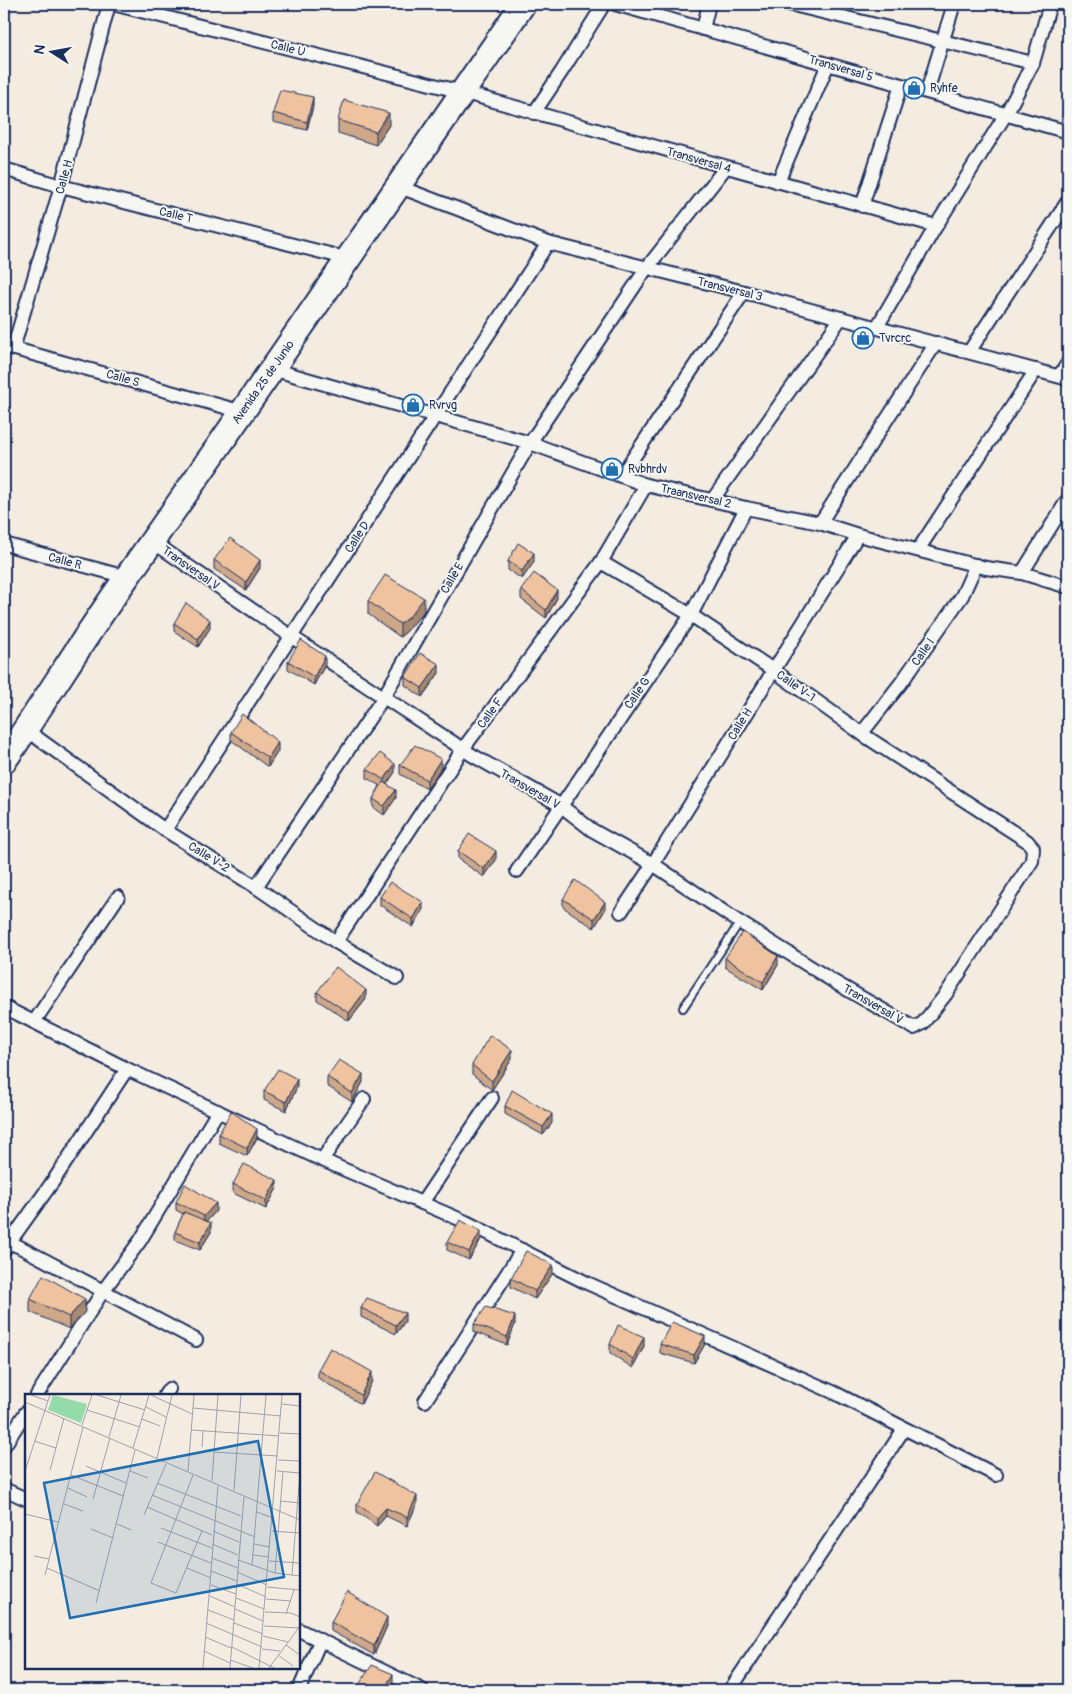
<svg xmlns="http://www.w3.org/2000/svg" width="1072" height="1694" font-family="Pangolin,sans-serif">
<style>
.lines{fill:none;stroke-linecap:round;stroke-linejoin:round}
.lane-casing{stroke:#1b2f5e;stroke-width:10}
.street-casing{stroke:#1b2f5e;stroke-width:16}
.highway-casing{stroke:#1b2f5e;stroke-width:28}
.lane{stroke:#f6f6f2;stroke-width:6}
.street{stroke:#f6f6f2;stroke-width:12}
.highway{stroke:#f6f6f2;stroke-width:24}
.wall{fill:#cea889;stroke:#1b2f5e}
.shaded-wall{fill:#a7886f;stroke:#1b2f5e}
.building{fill:#efc39f;stroke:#1b2f5e}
.labels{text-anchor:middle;stroke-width:4;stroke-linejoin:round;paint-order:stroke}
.street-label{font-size:12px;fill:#1b2f5e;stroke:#f6f6f2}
.poi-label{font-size:12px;fill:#1b2f5e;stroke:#f6f6f2;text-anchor:start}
.inset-road{fill:none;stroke:#9ea0ad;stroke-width:1}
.view{fill:#1f6fb2;fill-opacity:0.15;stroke:#1f6fb2;stroke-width:2.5}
.inset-edge{fill:none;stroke:#1b2f5e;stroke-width:2.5}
</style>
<rect width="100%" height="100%" fill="#f5ece1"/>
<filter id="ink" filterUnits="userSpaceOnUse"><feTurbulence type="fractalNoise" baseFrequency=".02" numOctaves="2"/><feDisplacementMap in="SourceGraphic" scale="10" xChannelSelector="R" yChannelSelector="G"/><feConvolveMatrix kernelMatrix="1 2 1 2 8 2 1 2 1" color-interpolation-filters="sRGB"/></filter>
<g filter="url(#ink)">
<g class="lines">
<g class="lane-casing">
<polyline id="lane" points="683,1008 740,922"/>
</g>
<g class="street-casing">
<g id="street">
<polyline points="113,4 462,92 936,226"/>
<polyline points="615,4 1068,132"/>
<polyline points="789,4 1033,63"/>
<polyline points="703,29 709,4"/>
<polyline points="927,92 954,4"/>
<polyline points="534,113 562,71 604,4"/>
<polyline points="4,169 61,186 349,259"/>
<polyline points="778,182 828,64"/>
<polyline points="397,186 548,243 744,292 1068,379"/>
<polyline points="862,206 901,85"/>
<polyline points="877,327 936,226 1006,114 1033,63 1050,4"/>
<polyline points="4,346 243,412"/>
<polyline points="13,349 61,186 109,4"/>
<polyline points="969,352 1068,201"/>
<polyline points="272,369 530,443 646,485 746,508 820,523 858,535 986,568 1022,573 1068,587"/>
<polyline points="1059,376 1068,363"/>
<polyline points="621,476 744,292"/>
<polyline points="713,499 841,318"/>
<polyline points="820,523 936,343"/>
<polyline points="153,542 292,637 472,755 560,805 592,830 653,864 736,920 836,983 914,1028 923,1023 946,994 1032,861 1033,848 1027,841 868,738 773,670 691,615 601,562"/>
<polyline points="4,544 126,577"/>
<polyline points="918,550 1036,370"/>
<polyline points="1022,573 1068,499"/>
<polyline points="25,729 165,830 256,887 336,942 397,978"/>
<polyline points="862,733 901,683 962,596 976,565"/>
<polyline points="165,830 548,243"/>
<polyline points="517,871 691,615 746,508"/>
<polyline points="256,887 383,698 530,443 646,269 726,167"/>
<polyline points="621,912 653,864 858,535"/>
<polyline points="336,942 463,749 601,562 646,485"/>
<polyline points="4,1007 127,1069 322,1160 466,1222 587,1283 835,1393 996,1475"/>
<polyline points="34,1022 118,897"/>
<polyline points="322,1160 364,1099"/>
<polyline points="422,1203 492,1098"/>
<polyline points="4,1240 20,1247 196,1340"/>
<polyline points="4,1250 54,1180 127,1069"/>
<polyline points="37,1395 103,1291 140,1241 218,1111"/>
<polyline points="165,1395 169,1389"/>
<polyline points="425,1401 522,1250"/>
<polyline points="4,1446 26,1412"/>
<polyline points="4,1489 26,1499"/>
<polyline points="299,1630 422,1690"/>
<polyline points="299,1690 320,1641"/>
<polyline points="730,1690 904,1429"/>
</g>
</g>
<g class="highway-casing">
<path id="highway" d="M4,761c42,-61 80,-124 123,-184 134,-190 265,-382 396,-573"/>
</g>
<use href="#lane" class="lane"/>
<use href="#street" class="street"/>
<use href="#highway" class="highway"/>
</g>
<g class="wall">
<polygon points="313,106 307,130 273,122 273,113"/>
<polygon points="338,120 389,125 376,145 338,133"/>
<polygon points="214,560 260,568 246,590 214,569"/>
<polygon points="508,561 534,562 522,579 508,570"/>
<polygon points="521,590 557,598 546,618 521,599"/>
<polygon points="368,601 424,611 409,629 400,637 368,614"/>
<polygon points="174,623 210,628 198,647 174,631"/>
<polygon points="288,661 325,665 314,685 288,669"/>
<polygon points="439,673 422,697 405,685 405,677"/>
<polygon points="231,732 278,751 268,767 231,740"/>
<polygon points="400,765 441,768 427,789 400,774"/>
<polygon points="367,769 395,772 387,784 396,798 384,815 373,807 373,799 380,786 367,778"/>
<polygon points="458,851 496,860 484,877 458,859"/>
<polygon points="380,897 423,910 413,927 380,905"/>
<polygon points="563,899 605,910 594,928 563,907"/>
<polygon points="725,958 778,965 763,990 725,967"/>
<polygon points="317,992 366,999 349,1021 317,1000"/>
<polygon points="512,1059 492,1090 472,1074 472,1065"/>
<polygon points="327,1077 363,1082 352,1102 327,1086"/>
<polygon points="297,1087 286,1111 264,1100 264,1091"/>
<polygon points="505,1106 552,1123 543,1135 505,1114"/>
<polygon points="219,1134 257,1138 247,1156 219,1143"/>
<polygon points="233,1184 277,1188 266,1209 233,1193"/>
<polygon points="176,1202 216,1211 207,1221 211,1232 200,1250 175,1240 175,1232 183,1214 176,1210"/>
<polygon points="481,1239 469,1260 447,1250 447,1242"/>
<polygon points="553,1273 535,1299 511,1287 511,1278"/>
<polygon points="30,1299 85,1312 69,1329 30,1312"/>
<polygon points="361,1308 405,1321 396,1334 361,1317"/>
<polygon points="474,1324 515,1324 507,1345 474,1332"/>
<polygon points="610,1344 644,1346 633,1368 610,1353"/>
<polygon points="660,1344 705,1344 694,1363 660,1353"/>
<polygon points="318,1370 372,1381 361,1404 318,1378"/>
<polygon points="357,1504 417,1504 407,1526 386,1516 377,1526 357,1512"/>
<polygon points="331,1622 387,1626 374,1655 331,1631"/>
</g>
<g class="shaded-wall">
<polygon points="313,97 313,106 307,130 307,122"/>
<polygon points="389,113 389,125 376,145 376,132"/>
<polygon points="534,553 534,562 522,579 522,571"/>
<polygon points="260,560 260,568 246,590 246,582"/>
<polygon points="557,590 557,598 546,618 546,610"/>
<polygon points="424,598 424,611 409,629 400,637 400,624"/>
<polygon points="210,620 210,628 198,647 198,639"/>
<polygon points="325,656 325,665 314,685 314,677"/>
<polygon points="439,664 439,673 422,697 422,688"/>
<polygon points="278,742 278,751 268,767 268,758"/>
<polygon points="441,759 441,768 427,789 427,780"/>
<polygon points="395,764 395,772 384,788 384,780"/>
<polygon points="396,790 396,798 384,815 384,806"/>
<polygon points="496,851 496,860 484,877 484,869"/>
<polygon points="423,902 423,910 413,927 413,919"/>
<polygon points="605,902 605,910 594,928 594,919"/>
<polygon points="778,956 778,965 763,990 763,982"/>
<polygon points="366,990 366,999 349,1021 349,1013"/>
<polygon points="512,1050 512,1059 492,1090 492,1081"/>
<polygon points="363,1074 363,1082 352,1102 352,1093"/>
<polygon points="297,1079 297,1087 286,1111 286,1102"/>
<polygon points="552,1114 552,1123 543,1135 543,1127"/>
<polygon points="257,1129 257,1138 247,1156 247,1148"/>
<polygon points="277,1180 277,1188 266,1209 266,1200"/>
<polygon points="216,1203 216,1211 204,1224 204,1216"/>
<polygon points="211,1223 211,1232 200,1250 200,1242"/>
<polygon points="481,1231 481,1239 469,1260 469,1252"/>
<polygon points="553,1265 553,1273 535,1299 535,1291"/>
<polygon points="85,1299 85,1312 69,1329 69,1317"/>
<polygon points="405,1313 405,1321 396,1334 396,1325"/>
<polygon points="515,1316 515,1324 507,1345 507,1337"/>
<polygon points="705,1336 705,1344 694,1363 694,1355"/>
<polygon points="644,1337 644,1346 633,1368 633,1359"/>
<polygon points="372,1372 372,1381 361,1404 361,1395"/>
<polygon points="417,1496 417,1504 407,1526 407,1517"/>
<polygon points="386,1508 386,1516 377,1526 377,1518"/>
<polygon points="387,1617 387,1626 374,1655 374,1646"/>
<polygon points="393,1674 393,1683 389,1690 384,1690"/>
</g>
<g class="building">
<polygon points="280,90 313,97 307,122 273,113"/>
<polygon points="344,100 389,113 376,132 338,120"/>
<polygon points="230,538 260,560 246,582 214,560"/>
<polygon points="518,543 534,553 522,571 508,561"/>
<polygon points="534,573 557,590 546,610 521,590"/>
<polygon points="385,575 424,598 409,617 400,624 368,601"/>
<polygon points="186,603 210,620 198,639 174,623"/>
<polygon points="301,640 325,656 314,677 288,661"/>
<polygon points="420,653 439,664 422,688 405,677"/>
<polygon points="242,714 278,742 268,758 231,732"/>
<polygon points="415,745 441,759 427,780 400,765"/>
<polygon points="380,753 395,764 384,780 367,769"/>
<polygon points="383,782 396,790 384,806 373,799"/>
<polygon points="469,834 496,851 484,869 458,851"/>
<polygon points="575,880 605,902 594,919 563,899"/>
<polygon points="390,882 423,902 413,919 380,897"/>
<polygon points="743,932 778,956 763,982 725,958"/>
<polygon points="336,967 366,990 349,1013 317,992"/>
<polygon points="490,1035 512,1050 492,1081 472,1065"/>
<polygon points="339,1060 363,1074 352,1093 327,1077"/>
<polygon points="278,1069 297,1079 286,1102 264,1091"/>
<polygon points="512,1090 552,1114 543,1127 505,1106"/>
<polygon points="231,1111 257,1129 247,1148 219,1134"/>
<polygon points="244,1164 277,1180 266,1200 233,1184"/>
<polygon points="185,1184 216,1203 204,1216 176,1202"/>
<polygon points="184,1212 211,1223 200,1242 175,1232"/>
<polygon points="460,1220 481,1231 469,1252 447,1242"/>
<polygon points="526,1251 553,1265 535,1291 511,1278"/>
<polygon points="43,1275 85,1299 69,1317 30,1299"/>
<polygon points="367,1298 405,1313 396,1325 361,1308"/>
<polygon points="486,1307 515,1316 507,1337 474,1324"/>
<polygon points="672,1322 705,1336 694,1355 660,1344"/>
<polygon points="618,1325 644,1337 633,1359 610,1344"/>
<polygon points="330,1348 372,1372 361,1395 318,1370"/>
<polygon points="375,1472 417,1496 407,1517 386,1508 377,1518 357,1504"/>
<polygon points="347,1592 387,1617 374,1646 331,1622"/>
<polygon points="372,1665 393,1674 384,1690 362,1690 357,1688"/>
<polygon points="616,1687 622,1690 614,1690"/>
</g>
</g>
<defs>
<g id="shop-ring" transform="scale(1.125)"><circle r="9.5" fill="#f6f6f2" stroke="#1f6fb2" stroke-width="1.5"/><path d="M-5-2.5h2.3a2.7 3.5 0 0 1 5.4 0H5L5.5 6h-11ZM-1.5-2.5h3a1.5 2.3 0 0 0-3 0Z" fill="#1f6fb2"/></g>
</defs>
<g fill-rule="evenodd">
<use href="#shop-ring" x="914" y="88"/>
<use href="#shop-ring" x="863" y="338"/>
<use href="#shop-ring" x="413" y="405"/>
<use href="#shop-ring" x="612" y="469"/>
</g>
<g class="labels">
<g class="street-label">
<text transform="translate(288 48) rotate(14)" y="4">Calle U</text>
<text transform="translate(841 68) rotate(16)" y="4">Transversal 5</text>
<text transform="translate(699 160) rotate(16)" y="4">Transversal 4</text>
<text transform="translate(64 177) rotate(-75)" y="4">Calle H</text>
<text transform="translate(176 215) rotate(14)" y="4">Calle T</text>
<text transform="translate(730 289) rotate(14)" y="4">Transversal 3</text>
<text transform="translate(123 378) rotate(16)" y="4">Calle S</text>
<text transform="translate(263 382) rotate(-55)" y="4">Avenida 25 de Junio</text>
<text transform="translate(696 496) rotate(13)" y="4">Traansversal 2</text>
<text transform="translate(357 537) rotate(-57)" y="4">Calle D</text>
<text transform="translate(65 561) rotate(15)" y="4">Calle R</text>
<text transform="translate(191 568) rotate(35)" y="4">Transversal V</text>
<text transform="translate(452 578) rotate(-60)" y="4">Calle E</text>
<text transform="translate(923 652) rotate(-55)" y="4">Calle I</text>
<text transform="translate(796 686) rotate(35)" y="4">Calle V-1</text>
<text transform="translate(637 693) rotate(-56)" y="4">Calle G</text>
<text transform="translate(490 713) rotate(-54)" y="4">Calle F</text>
<text transform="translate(740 724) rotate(-58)" y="4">Calle H</text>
<text transform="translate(530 789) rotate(30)" y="4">Transversal V</text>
<text transform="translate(209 857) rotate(32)" y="4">Calle V-2</text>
<text transform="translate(873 1004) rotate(30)" y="4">Transversal V</text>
</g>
<g class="poi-label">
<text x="930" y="92">Ryhfe</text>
<text x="879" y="342">Tvrcrc</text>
<text x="429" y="409">Rvrvg</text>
<text x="628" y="473">Rvbhrdv</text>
</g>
</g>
<g transform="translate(25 1394)">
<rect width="275" height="275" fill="#f5ece1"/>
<path d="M28,1l34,9 -6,19 -33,-13z" fill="#94dba9"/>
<path class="inset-road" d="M6,1l17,6M72,1l48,15M126,1l41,19M0,8l275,118M257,10l18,2M121,13l20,10M168,14l88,8M62,16l53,17M117,25l18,7M57,31l10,-30M166,36l88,6M255,39l20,1M84,43l12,-42M9,47l22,7M177,53l1,-16M108,54l16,-53M189,58l64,4M132,64l15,-63M253,66l22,1M61,72l40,17M25,76l14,-52M0,77l25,-76M105,77l18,7M163,77l6,-76M252,77l23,2M46,81l52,21M168,81l-42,108 25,10 26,-62M187,87l6,-86M132,89l84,33M43,94l19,9M209,96l7,-95M127,101l103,42M68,105l17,-61M255,107l20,2M39,110l19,7M122,113l65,28M232,118l16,6M0,120l33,8M119,121l22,-51M92,130l14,6M136,134l51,20M66,135l22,9M188,137l26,11M247,137l28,2M133,148l53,21M187,150l26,11M229,150l16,3M228,161l16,2M9,162l15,3M187,164l26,10M213,166l37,13 25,3M244,167l31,2M227,171l14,-170M22,174l53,23M162,174l24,10M186,177l26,10M212,178l30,13M250,179l8,-102M20,181l38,-148M267,181l8,-103M212,190l29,13M186,191l25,9M242,193l33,3M185,202l25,11M211,204l28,11M241,205l25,2M71,209l39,-153M210,215l28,12M183,216l26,10M240,218l26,1 9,4M261,220l8,-24M181,229l56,24M209,229l29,11M239,232l35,2M238,242l25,6M180,243l26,11M261,251l14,10M207,253l42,21M237,255l18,2M179,257l26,12M253,261l15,11M205,266l23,8M178,274l15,-182M205,274l14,-171M234,274l23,-273M244,274l31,-42"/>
<path class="view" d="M233,47l26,136 -214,41 -26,-135z"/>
<rect width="275" height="275" class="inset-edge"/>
</g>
<rect width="1072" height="1694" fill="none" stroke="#f6f6f2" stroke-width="20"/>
<rect x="10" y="10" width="1052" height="1674" fill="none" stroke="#1b2f5e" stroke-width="2" filter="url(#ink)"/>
<g transform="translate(52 52) rotate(281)" stroke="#f6f6f2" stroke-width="4" paint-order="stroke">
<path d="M0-4L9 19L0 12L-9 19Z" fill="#1b2f5e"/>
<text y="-8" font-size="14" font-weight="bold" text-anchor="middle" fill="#1b2f5e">N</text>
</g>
</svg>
